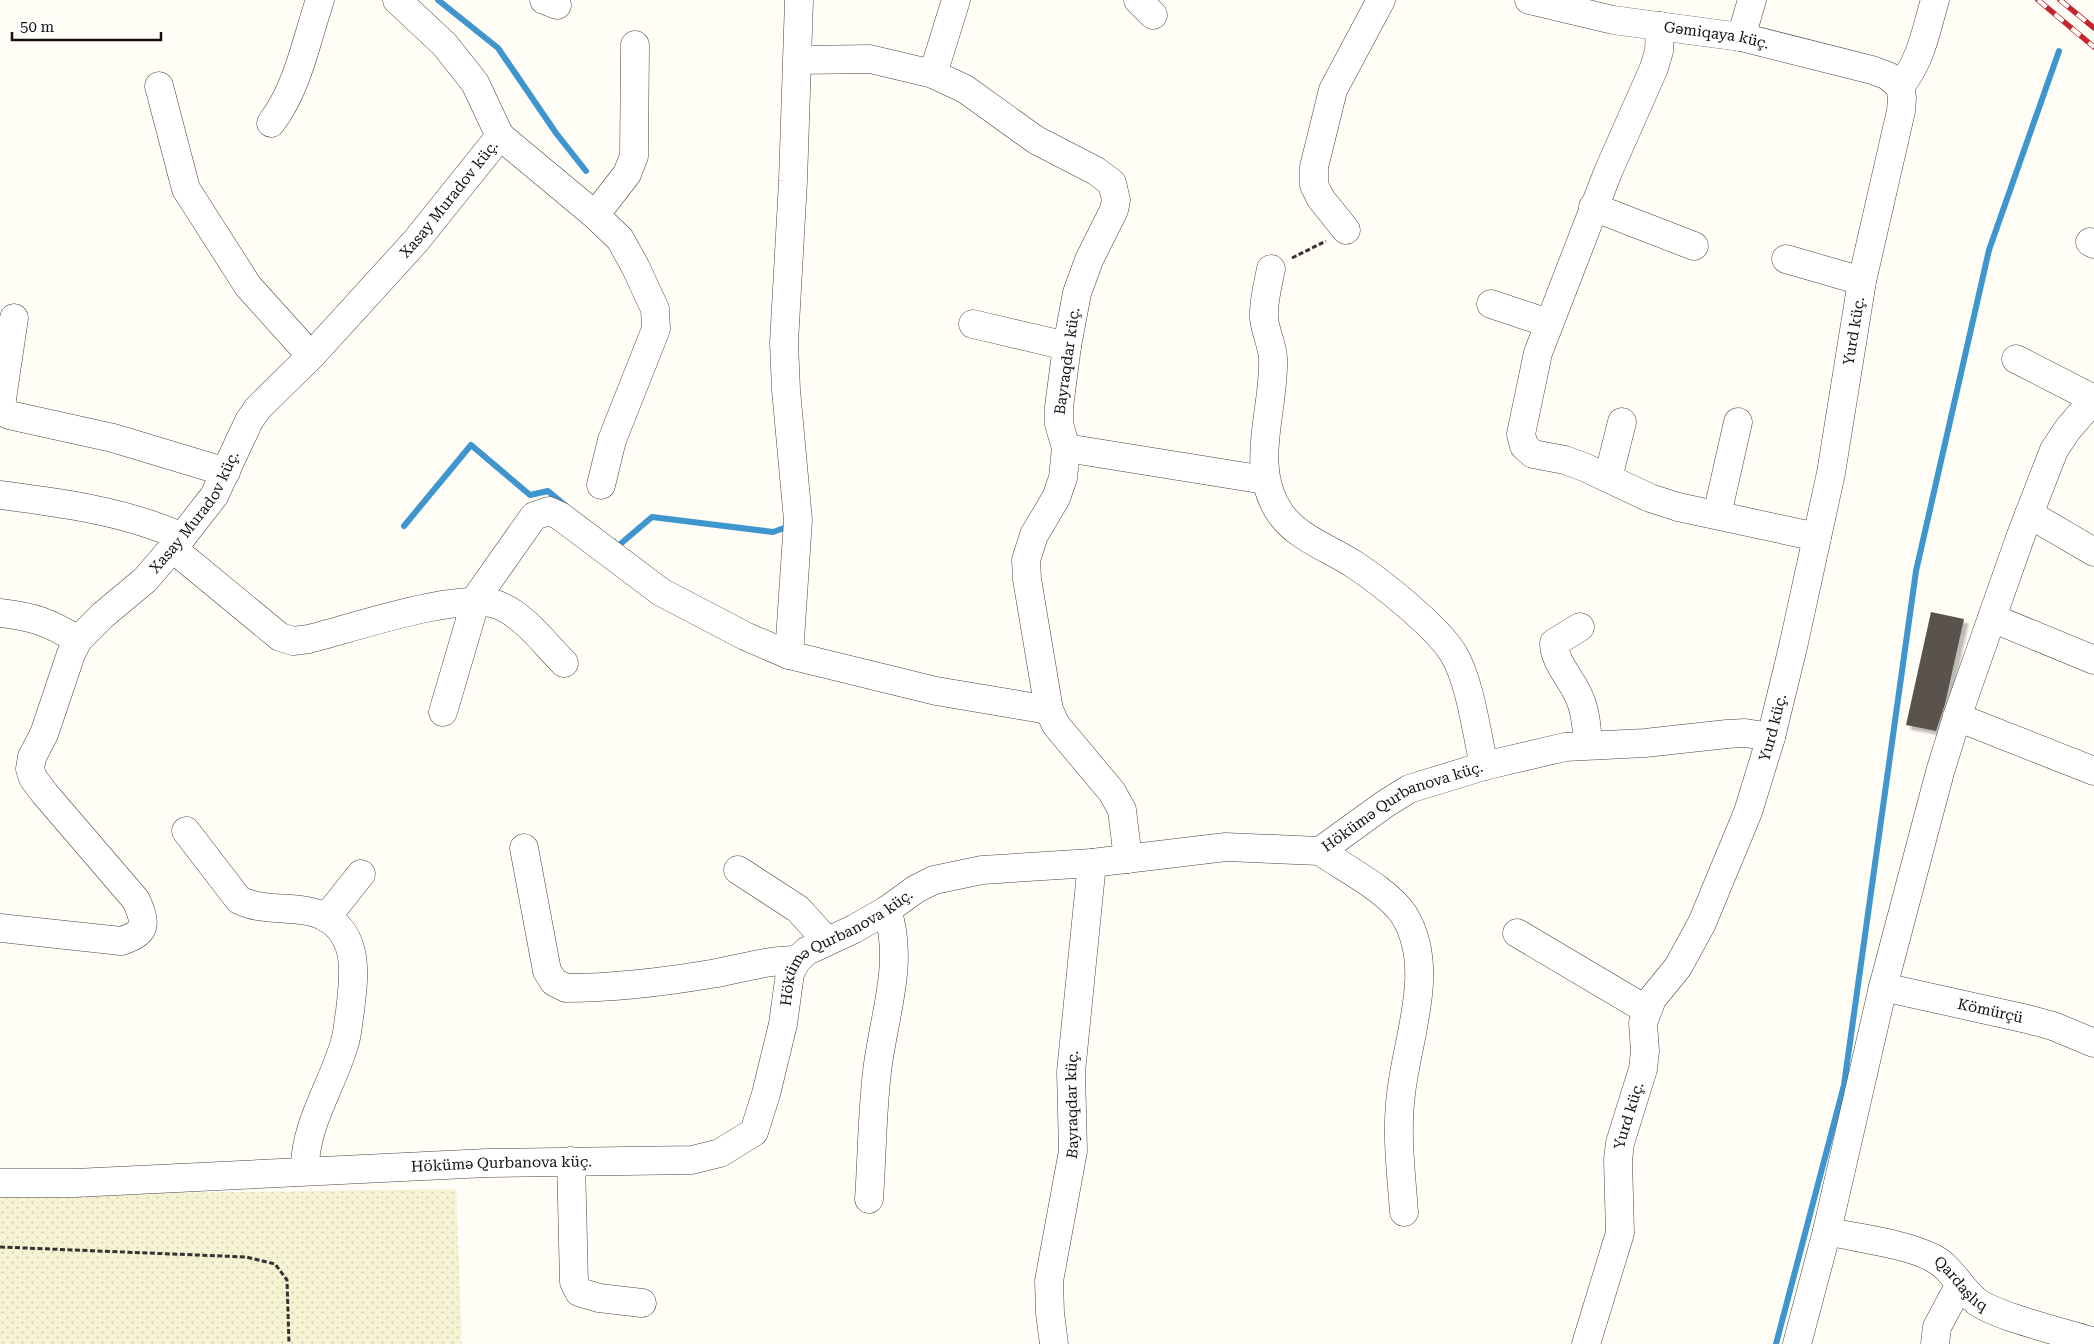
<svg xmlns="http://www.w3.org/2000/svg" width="2094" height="1344" font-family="'Roboto Serif',serif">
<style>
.farmland{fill:url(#farmland-dots)}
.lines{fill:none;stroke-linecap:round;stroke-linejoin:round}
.stream{stroke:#3f96cf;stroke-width:6}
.building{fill:#5a524d;filter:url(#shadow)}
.minor-casing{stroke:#444;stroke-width:29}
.path{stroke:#333;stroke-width:3;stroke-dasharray:5 2.5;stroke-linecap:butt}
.minor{stroke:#fff;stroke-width:28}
.rail-casing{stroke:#c4262e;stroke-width:5.5}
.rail{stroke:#fff;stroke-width:4;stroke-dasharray:11;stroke-linecap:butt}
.labels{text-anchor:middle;stroke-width:5;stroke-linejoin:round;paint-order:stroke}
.street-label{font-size:15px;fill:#111;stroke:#fff}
</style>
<defs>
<pattern id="farmland-dots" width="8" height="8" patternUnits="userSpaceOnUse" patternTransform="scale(1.25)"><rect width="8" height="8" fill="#f6f3d4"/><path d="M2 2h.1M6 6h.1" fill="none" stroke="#d2cfb5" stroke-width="1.8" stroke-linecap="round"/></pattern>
<filter id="shadow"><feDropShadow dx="4.5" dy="4.5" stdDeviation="1" flood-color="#0004"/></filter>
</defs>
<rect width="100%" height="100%" fill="#fffdf5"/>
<polygon class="farmland" points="456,1189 462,1344 0,1344 0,1195"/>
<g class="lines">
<g class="stream">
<polyline points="438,0 498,48 556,133 586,171"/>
<polyline points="404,526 471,445 530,495 548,491 566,506"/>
<polyline points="614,542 618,546 652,517 773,532 787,527 787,524"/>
<polyline points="1776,1344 1844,1085 1916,571 1989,250 2059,51"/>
</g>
</g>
<polygon class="building" points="1931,612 1964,619 1945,704 1936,731 1906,725"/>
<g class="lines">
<g class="minor-casing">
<g id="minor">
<polyline points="544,0 557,5"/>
<polyline points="1138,0 1153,15"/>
<path id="s1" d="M1529,0l84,20 128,17 131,33 16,6 12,10"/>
<polyline points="1660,26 1659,51 1654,68 1608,172 1538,353 1521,434 1524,446 1533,454 1565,460 1584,467 1650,498 1678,507 1817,537"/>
<polyline points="1741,37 1752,0"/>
<polyline points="799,60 870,59 933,74 965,89 1036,140 1096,171 1112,183 1116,200 1114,210 1089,260 1077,293 1067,346 1059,407 1059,424 1066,448 1063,478 1056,498 1034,535 1026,560 1027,579 1049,710 1056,725 1112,792 1122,810 1128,859"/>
<polyline points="933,74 956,0"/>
<polyline points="159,86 186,189 248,286 311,356"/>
<path d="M1900,86c21,-24 26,-56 35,-86"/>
<path d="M271,123c27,-35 35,-82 49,-123"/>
<polyline points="500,136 595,215 620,239 635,266 655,309 656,329 612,440 601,485"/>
<polyline points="1593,207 1694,246"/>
<polyline points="595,215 627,174 634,156 635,45"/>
<polyline points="1346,230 1321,199 1314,185 1314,167 1333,90 1381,0"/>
<polyline points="2090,242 2094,244"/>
<polyline points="1786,259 1862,281"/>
<path d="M1271,269c-3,15 -8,33 -7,49 1,13 8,26 9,40 2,52 -25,108 7,155 17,25 51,36 75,52 26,17 82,62 98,88 17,27 24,82 31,113"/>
<polyline points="1491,304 1548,323"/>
<polyline points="14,318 1,406 9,415 113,438 226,472"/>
<polyline points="973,324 1067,346"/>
<polyline points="2016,359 2094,399"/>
<polyline points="1066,448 1265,480"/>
<polyline points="1608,478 1622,422"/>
<path d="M0,495c61,8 125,16 182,42"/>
<polyline points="2029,514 2094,552"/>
<polyline points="1717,515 1738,422"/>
<path d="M172,548l108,89 13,4 16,-2c44,-11 150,-48 189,-34 26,10 47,39 66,58"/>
<polyline points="474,601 534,516 549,511 560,516 661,592 745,636 789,655 936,691 1049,710"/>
<path d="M0,613c34,4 49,9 78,27"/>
<polyline points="1992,618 2094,660"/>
<path d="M1580,627l-26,16c0,20 19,37 26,56 6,14 7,31 8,46"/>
<polyline points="789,655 798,520 786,390 784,343 793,181 799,0"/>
<polyline points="443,712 476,600"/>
<polyline points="1957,717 2094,771"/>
<path d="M186,831l53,69c28,14 62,3 88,18 33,20 27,60 23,93 -2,11 -2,23 -6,34 -12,41 -40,81 -39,125"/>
<path d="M524,848l23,123 7,11 12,6c48,0 97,-6 145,-14 29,-5 56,-14 86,-14"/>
<path d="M1320,851c24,17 68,39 84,64 33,53 3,123 -3,179 -5,39 0,78 3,118"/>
<polyline points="738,870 798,909 827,941"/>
<polyline points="326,918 361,874"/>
<path id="s2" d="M0,928l121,13c27,-8 25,-18 15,-41l-91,-106 -12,-16 -3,-9 2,-12 12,-23 27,-80 7,-14 25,-25 42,-35 37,-43 32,-41 35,-75 9,-13 53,-52 104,-114 85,-106 -25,-53 -30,-38 -48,-45"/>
<polyline points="1517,933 1647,1010"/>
<path id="s3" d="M1883,987l144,32 26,7 41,17"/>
<polyline points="571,1161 574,1282 579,1292 599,1298 642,1303"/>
<path id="s4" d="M0,1183h75l412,-20 205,-3 28,-7 34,-21 12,-38 17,-70 7,-51 7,-13 10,-9 47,-22 33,-19 29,-21 18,-9 48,-10 110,-7 134,-16 94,4 65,-47 24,-15 75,-23 81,-19 80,-4 82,-9 18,-1 26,4"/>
<path d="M869,1199c3,-42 3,-85 8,-127 6,-54 28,-109 10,-162"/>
<path id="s5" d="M1827,1231c33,8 77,12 106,27 19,10 27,30 43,43 21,16 90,32 118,41"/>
<path id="s6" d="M1054,1344l-4,-31 -1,-32 24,-130 -2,-79 21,-209"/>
<path id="s7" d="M1586,1344l34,-111 -2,-73 2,-17 23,-74 2,-18 -2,-28 9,-24 26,-32 24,-44 46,-111 23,-75 22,-90 38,-174 31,-192 39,-170 1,-13 -2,-12"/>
<polyline points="1797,1344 1827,1231 1883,987 1940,772 1957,717 2021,535 2054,450 2068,429 2094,399"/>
<polyline points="1935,1344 1937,1327 1960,1284"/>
</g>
</g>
<g class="path">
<polyline points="1292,258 1326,241"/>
<polyline points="0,1247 246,1257 275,1264 287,1280 289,1344"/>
</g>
<use href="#minor" class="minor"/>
<g class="rail-casing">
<g id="rail">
<polyline points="2038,0 2094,47"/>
<polyline points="2060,0 2094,28"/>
</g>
</g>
<use href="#rail" class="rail"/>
</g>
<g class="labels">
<g class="street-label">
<text dy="5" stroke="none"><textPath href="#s1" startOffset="191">Gəmiqaya küç.</textPath></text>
<text dy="5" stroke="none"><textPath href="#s2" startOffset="1064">Xasay Muradov küç.</textPath></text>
<text dy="5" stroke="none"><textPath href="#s7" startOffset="1060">Yurd küç.</textPath></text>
<text transform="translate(1067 361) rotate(-82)" y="5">Bayraqdar küç.</text>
<text dy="5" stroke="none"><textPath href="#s2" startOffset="658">Xasay Muradov küç.</textPath></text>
<text dy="5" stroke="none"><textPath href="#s7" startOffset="655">Yurd küç.</textPath></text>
<text dy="5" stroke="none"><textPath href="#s4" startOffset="1582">Hökümə Qurbanova küç.</textPath></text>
<text dy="5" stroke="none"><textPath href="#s4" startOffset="982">Hökümə Qurbanova küç.</textPath></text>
<text dy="5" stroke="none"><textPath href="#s3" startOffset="110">Kömürçü</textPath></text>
<text dy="5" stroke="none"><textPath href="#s6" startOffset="242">Bayraqdar küç.</textPath></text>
<text dy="5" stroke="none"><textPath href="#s7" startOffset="235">Yurd küç.</textPath></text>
<text dy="5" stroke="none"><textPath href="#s4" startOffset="502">Hökümə Qurbanova küç.</textPath></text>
<text dy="5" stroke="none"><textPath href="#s5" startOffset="148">Qardaşlıq</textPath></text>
</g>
</g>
<path d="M12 32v8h149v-8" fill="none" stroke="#111111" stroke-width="2.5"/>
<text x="20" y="32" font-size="15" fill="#111111" stroke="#ffffff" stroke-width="4" paint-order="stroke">50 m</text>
</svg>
